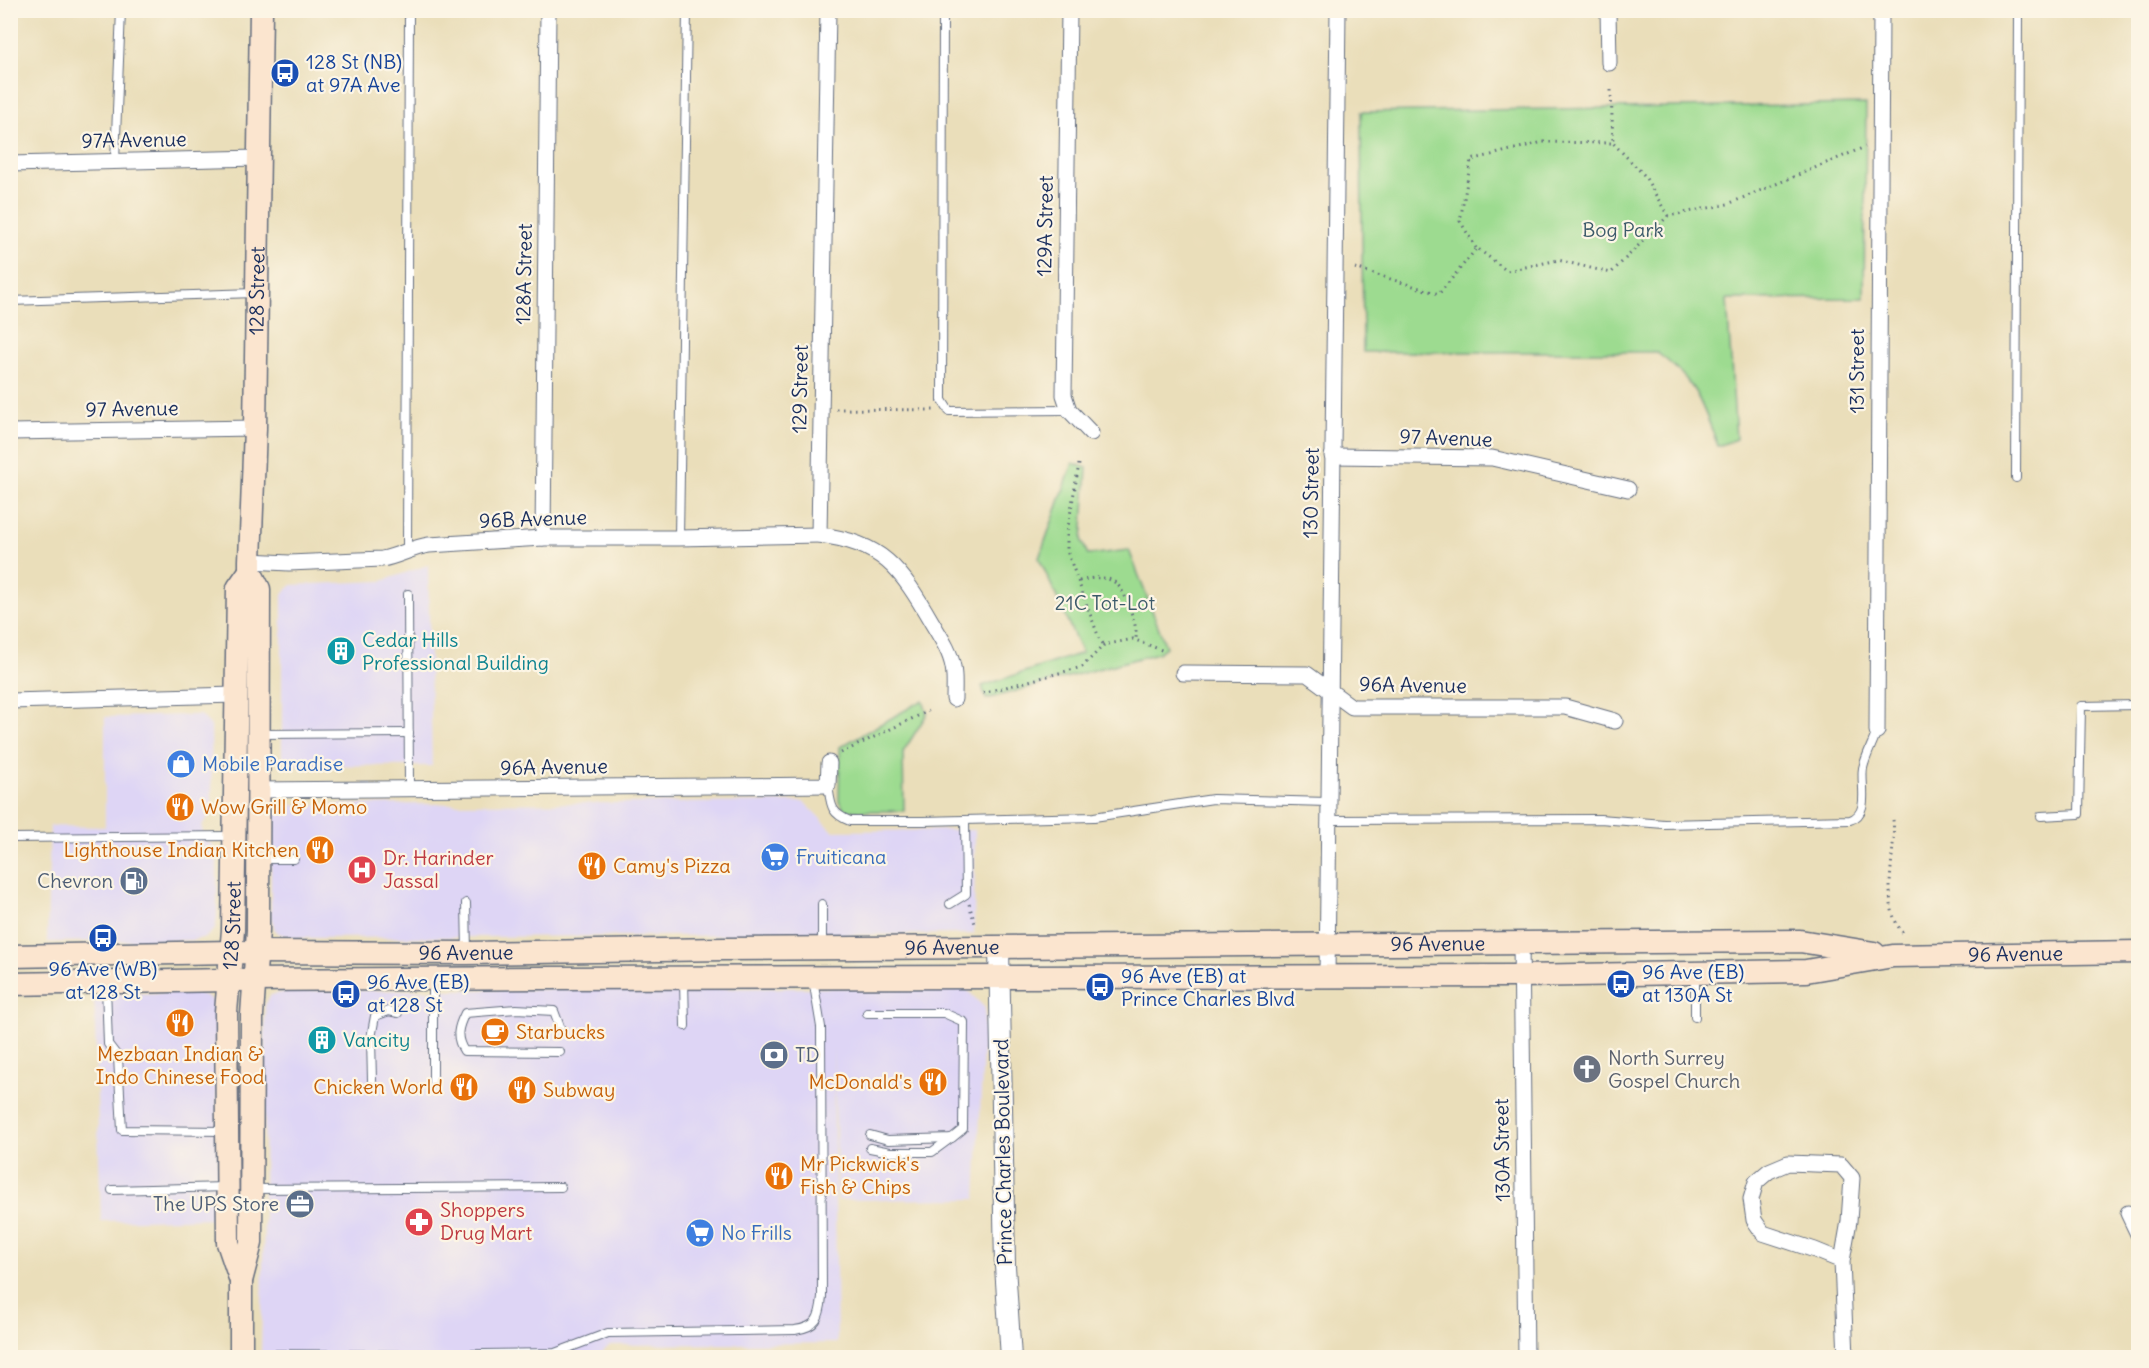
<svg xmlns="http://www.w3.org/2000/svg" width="2149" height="1368" font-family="Delius,sans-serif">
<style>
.built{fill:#ded5f5}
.green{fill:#9ddb90;stroke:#5c8577;stroke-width:1.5}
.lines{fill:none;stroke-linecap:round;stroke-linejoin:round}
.service-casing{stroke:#636c7e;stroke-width:10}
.minor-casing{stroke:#636c7e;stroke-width:17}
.tertiary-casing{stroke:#636c7e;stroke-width:22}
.secondary-casing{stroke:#636c7e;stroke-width:25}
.path{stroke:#636c7e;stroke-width:3;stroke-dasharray:1.5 4.5;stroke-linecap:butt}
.service{stroke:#fff;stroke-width:8}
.minor{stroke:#fff;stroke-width:15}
.tertiary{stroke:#fff;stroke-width:20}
.secondary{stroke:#fbe5cf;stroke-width:22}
.labels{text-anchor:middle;stroke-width:4.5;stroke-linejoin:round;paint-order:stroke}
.transit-label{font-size:20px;fill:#164399;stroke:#fcf5e5;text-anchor:start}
.street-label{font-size:20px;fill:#1b2f5e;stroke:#fcf5e5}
.park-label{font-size:20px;fill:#3c5a6a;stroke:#fcf5e5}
.culture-label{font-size:20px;fill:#0d838f;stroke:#fcf5e5;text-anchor:start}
.shop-label{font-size:20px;fill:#366cbe;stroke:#fcf5e5;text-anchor:start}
.food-label{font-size:20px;fill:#c56008;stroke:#fcf5e5;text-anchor:start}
.health-label{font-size:20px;fill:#be3a42;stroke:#fcf5e5;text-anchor:start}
.service-label{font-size:20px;fill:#4e5e75;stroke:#fcf5e5;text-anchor:end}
.worship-label{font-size:20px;fill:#5b616d;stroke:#fcf5e5;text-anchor:start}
</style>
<rect width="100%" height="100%" fill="#fcf5e5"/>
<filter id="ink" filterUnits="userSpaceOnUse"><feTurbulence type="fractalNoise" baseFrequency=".0167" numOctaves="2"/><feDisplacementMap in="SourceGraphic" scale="12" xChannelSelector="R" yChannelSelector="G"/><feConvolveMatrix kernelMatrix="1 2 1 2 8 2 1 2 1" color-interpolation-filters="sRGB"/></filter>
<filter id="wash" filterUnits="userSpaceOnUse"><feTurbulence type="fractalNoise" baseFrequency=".008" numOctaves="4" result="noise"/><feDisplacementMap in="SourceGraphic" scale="24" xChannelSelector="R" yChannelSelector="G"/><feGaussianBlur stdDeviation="1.35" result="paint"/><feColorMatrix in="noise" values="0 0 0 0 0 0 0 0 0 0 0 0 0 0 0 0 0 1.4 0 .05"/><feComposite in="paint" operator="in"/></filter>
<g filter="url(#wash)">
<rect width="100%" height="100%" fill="#eadeba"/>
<g class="built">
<polygon points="428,565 432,766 289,765 282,756 282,594 292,585 382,581"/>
<polygon points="201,715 211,726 212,812 202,825 203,839 211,843 217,855 217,917 215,929 206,937 193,940 47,942 50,826 105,827 105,717"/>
<polygon points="804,802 833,831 975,830 974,934 293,938 280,934 275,930 271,917 271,827 275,814 287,805"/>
<polygon points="964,987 985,1008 976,1199 838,1200 833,1046 837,1343 610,1345 596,1358 261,1358 264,1219 265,1005 271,995 289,991"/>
<polygon points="193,992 206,996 212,1000 215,1008 219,1218 101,1221 94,995"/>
</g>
<g class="green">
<path d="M1866,104l-2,194 -137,1 9,140 -18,7c-17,-44 -21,-65 -62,-94h-293l-2,-240z"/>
<polygon points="1073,463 1087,468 1082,541 1088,555 1129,550 1166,647 1158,653 986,699 982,686 1082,653 1039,558"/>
<polygon points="923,700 927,714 903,752 904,811 848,811 844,809 839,801 840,747"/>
</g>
</g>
<g filter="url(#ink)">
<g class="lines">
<g class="service-casing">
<g id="service">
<polyline points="943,10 942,400 949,411 1069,410"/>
<polyline points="115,161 121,10"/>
<polyline points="10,301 255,293"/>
<polyline points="2016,478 2018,10"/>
<polyline points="679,538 687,10"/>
<polyline points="407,551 409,10"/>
<polyline points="408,594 409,789"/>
<polyline points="260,734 409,733"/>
<path d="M828,785c3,20 2,28 22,36h73l171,-4 119,-18 115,3"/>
<polyline points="2041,816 2079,814 2081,706 2138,705"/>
<path d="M1328,820l272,-1 64,5 186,-4c21,-6 10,-37 13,-52 3,-13 10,-25 14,-37"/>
<polyline points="10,838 231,836"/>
<polyline points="259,859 294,859"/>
<polyline points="466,903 467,952"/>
<polyline points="950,904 966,894 965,820"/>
<polyline points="822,945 822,904"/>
<polyline points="1695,975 1695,1017"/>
<polyline points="684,979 685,1026"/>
<polyline points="433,980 433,1081"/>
<polyline points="106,986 108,1044 118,1057 122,1130 225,1131"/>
<polyline points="867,1013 944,1013 964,1022 963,1129 952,1138 888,1140 870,1135"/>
<path d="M560,1027l-6,-16 -38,-2 -51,4c-7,14 -10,24 -1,38l96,1"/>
<polyline points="372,1081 371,1038 375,1016 389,1011 398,1013"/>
<polyline points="870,1148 890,1152 932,1152 951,1138"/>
<polyline points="253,1189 561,1187"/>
<polyline points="112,1190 226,1187"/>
<path d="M243,1354l176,1 136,-2 53,-20 187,-3c22,-3 25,-12 27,-33l-1,-270 -8,-48"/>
</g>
</g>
<g class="minor-casing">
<g id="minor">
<path d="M828,10l-9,525c63,7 82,34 112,86 8,14 19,29 22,46 2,10 1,22 1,32"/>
<polyline points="1069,10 1064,395 1069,410 1091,433"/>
<polyline points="1608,10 1609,63"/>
<polyline points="10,164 258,158"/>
<polyline points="10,432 255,428"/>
<polyline points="1332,456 1492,458 1628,489"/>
<polyline points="543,538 548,10"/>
<path d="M250,561l39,2 93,-4c17,-3 31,-12 47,-14l114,-7h136l140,-3"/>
<polyline points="1183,673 1307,674 1352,707 1565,707 1615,721"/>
<polyline points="10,701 236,695"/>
<polyline points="1877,731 1881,10"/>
<polyline points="257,790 828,785 829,763"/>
<polyline points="1521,943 1526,1358"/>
<polyline points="1327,976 1338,10"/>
<polyline points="2128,1213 2138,1234"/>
<polyline points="1842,1261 1815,1250 1763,1233 1754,1220 1751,1199 1756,1182 1769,1171 1788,1163 1841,1165 1852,1178 1849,1221 1842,1261 1846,1358"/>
</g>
</g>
<g class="tertiary-casing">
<polyline id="tertiary" points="999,947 1005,1266 1011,1358"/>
</g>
<g class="secondary-casing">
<g id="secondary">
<path id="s1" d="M10,956l222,-4 235,1 257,-4 1076,-8 74,12"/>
<path id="s2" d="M10,984l219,-4 310,-2 982,-2 285,-5 87,-15 245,-4"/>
<path id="s3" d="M241,1281l-13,-38 -2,-231 7,-82 5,-342 12,-17"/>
<path id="s4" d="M241,1358v-77l10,-38 1,-228 6,-85 1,-341 -9,-18v-10l5,-133 6,-418"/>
</g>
</g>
<g class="path">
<polyline points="1611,90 1613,143 1644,175 1668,216"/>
<polyline points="1476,248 1460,221 1471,160 1543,142 1613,143"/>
<polyline points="1355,268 1439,294 1477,248 1507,271 1558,260 1611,273 1668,216 1728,204 1865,147"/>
<polyline points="836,409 934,410"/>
<polyline points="1079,464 1067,533 1067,551 1099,638 1104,645"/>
<path d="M1079,581c34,-9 42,1 52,31 3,9 6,17 5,27"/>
<polyline points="983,693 1082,667 1104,645 1133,639 1164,651"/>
<polyline points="841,753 928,711"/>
<path d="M1893,820c4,33 -15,87 11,114"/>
<polyline points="969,904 976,927"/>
</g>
<use href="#service" class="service"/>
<use href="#minor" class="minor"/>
<use href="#tertiary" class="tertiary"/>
<use href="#secondary" class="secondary"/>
</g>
</g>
<defs>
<g id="bus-disc" transform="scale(1.5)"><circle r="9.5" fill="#1a4fb4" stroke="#fcf5e5"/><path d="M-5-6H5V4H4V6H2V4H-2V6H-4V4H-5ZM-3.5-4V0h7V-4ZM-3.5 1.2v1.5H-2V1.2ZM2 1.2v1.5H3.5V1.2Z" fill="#fff"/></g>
<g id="building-disc" transform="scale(1.5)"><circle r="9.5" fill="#0f9aa8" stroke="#fcf5e5"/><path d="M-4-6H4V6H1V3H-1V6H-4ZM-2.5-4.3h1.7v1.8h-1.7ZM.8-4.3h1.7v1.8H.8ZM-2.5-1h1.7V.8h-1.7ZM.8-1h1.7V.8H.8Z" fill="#fff"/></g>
<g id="shop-disc" transform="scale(1.5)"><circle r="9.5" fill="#3f7fe0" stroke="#fcf5e5"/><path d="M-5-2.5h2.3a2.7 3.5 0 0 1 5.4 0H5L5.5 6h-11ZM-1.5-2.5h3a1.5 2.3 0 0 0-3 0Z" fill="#fff"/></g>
<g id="restaurant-disc" transform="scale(1.5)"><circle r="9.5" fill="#e8710a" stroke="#fcf5e5"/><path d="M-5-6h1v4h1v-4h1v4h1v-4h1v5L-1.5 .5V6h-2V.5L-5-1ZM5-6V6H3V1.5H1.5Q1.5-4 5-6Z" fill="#fff"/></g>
<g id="supermarket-disc" transform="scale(1.5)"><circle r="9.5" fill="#3f7fe0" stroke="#fcf5e5"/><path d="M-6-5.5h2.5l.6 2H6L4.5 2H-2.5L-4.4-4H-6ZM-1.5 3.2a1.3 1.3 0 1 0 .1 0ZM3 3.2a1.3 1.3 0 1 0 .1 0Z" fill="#fff"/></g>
<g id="hospital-disc" transform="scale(1.5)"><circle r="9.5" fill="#e0444e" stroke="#fcf5e5"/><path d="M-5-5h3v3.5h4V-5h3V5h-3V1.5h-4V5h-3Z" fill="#fff"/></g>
<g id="fuel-disc" transform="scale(1.5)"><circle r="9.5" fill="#5c6f8a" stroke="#fcf5e5"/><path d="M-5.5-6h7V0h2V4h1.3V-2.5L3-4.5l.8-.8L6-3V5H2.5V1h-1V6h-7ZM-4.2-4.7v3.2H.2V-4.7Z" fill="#fff"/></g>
<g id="cafe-disc" transform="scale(1.5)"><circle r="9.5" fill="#e8710a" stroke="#fcf5e5"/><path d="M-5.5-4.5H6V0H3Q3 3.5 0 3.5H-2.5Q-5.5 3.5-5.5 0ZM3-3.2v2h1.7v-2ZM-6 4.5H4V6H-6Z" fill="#fff"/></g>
<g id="bank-disc" transform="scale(1.5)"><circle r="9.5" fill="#5c6f8a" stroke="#fcf5e5"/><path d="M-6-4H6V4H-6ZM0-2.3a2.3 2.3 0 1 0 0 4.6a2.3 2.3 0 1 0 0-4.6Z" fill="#fff"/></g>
<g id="church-disc" transform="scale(1.5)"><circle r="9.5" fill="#6b7280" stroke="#fcf5e5"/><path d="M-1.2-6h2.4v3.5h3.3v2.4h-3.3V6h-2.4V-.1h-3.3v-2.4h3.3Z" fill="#fff"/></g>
<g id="office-disc" transform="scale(1.5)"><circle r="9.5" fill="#5c6f8a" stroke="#fcf5e5"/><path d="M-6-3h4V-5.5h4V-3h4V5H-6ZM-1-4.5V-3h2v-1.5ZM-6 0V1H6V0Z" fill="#fff"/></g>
<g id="pharmacy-disc" transform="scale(1.5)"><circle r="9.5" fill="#e0444e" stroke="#fcf5e5"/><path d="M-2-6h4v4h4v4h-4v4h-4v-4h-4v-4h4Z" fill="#fff"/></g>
</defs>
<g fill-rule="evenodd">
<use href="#bus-disc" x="285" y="73"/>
<use href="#building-disc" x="341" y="651"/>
<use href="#shop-disc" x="181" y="764"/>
<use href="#restaurant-disc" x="180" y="807"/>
<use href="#restaurant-disc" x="320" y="850"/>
<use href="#supermarket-disc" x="775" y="857"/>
<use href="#restaurant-disc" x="592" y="866"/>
<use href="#hospital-disc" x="362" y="870"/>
<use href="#fuel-disc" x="134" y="881"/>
<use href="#bus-disc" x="103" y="938"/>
<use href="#bus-disc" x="1621" y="984"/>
<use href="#bus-disc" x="1100" y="987"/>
<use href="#bus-disc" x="346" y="994"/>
<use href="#restaurant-disc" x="180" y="1023"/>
<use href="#cafe-disc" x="495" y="1032"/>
<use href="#building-disc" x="322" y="1040"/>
<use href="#bank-disc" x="774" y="1055"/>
<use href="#church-disc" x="1587" y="1069"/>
<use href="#restaurant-disc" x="933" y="1082"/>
<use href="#restaurant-disc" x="464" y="1087"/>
<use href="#restaurant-disc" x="522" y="1090"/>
<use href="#restaurant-disc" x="779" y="1176"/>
<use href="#office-disc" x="300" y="1204"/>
<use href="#pharmacy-disc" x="419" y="1222"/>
<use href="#supermarket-disc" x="700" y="1233"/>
</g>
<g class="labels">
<g class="transit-label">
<text x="306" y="69">128 St (NB)<tspan x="306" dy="23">at 97A Ave</tspan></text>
<text x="103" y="976" text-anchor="middle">96 Ave (WB)<tspan x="103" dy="23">at 128 St</tspan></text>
<text x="1642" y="979">96 Ave (EB)<tspan x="1642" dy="23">at 130A St</tspan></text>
<text x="1121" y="983">96 Ave (EB) at<tspan x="1121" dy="23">Prince Charles Blvd</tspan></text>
<text x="367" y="989">96 Ave (EB)<tspan x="367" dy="23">at 128 St</tspan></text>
</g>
<g class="street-label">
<text transform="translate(134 140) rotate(-1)" y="7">97A Avenue</text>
<text transform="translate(1045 226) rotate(-89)" y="7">129A Street</text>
<text transform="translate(524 274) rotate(-89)" y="7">128A Street</text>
<text dy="7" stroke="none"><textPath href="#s4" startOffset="1071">128 Street</textPath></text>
<text transform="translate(1857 371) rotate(-90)" y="7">131 Street</text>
<text transform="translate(800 389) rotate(-89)" y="7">129 Street</text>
<text transform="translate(132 409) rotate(-1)" y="7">97 Avenue</text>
<text transform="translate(1446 438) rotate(2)" y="7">97 Avenue</text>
<text transform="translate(1311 493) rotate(-89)" y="7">130 Street</text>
<text transform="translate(533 519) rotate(-2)" y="7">96B Avenue</text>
<text transform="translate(1413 685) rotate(1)" y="7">96A Avenue</text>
<text transform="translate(554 767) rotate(-1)" y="7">96A Avenue</text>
<text dy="7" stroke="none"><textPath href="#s3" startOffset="358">128 Street</textPath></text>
<text dy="7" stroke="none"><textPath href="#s1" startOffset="1428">96 Avenue</textPath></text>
<text dy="7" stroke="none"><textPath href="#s1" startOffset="942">96 Avenue</textPath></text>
<text dy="7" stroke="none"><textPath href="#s1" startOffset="456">96 Avenue</textPath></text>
<text dy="7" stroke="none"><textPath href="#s2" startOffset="2007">96 Avenue</textPath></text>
<text transform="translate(1502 1150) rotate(-91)" y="7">130A Street</text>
<text transform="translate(1003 1152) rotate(-91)" y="7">Prince Charles Boulevard</text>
</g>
<g class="park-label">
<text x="1623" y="237">Bog Park</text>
<text x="1105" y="610">21C Tot-Lot</text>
</g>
<g class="culture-label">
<text x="362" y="647">Cedar Hills<tspan x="362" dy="23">Professional Building</tspan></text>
<text x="343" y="1047">Vancity</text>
</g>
<g class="shop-label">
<text x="202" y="771">Mobile Paradise</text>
<text x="796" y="864">Fruiticana</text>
<text x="721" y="1240">No Frills</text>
</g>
<g class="food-label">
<text x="201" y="814">Wow Grill &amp; Momo</text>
<text x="299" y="857" text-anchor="end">Lighthouse Indian Kitchen</text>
<text x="613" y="873">Camy's Pizza</text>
<text x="516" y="1039">Starbucks</text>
<text x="180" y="1061" text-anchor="middle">Mezbaan Indian &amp;<tspan x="180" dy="23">Indo Chinese Food</tspan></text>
<text x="912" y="1089" text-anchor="end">McDonald's</text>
<text x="443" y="1094" text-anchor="end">Chicken World</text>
<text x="543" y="1097">Subway</text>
<text x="800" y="1171">Mr Pickwick's<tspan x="800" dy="23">Fish &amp; Chips</tspan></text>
</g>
<g class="health-label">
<text x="383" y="865">Dr. Harinder<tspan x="383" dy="23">Jassal</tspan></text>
<text x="440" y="1217">Shoppers<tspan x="440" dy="23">Drug Mart</tspan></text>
</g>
<g class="service-label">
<text x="113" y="888">Chevron</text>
<text x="795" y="1062" text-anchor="start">TD</text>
<text x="279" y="1211">The UPS Store</text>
</g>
<g class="worship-label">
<text x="1608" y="1065">North Surrey<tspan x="1608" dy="23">Gospel Church</tspan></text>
</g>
</g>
<rect width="2149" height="1368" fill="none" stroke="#fcf5e5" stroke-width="36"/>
</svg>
